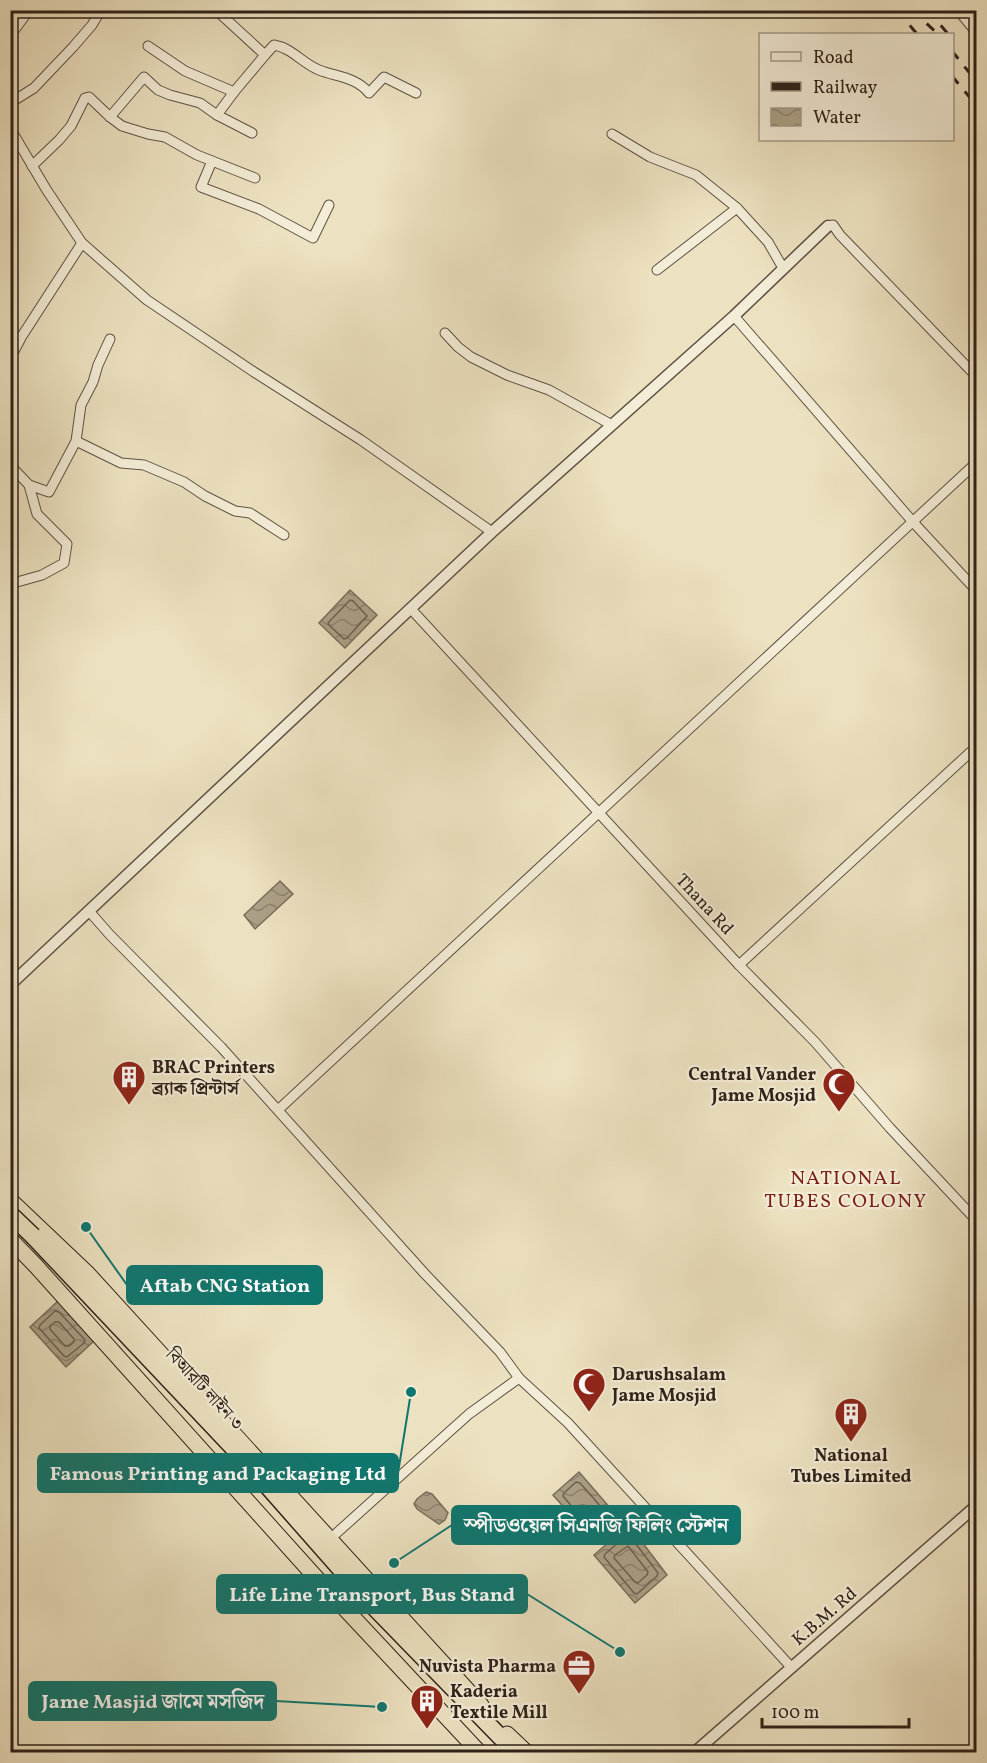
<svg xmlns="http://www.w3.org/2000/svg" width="987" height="1763" font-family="Vollkorn,'Noto Serif Bengali',serif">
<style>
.water{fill:url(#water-waves);stroke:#796d5b;stroke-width:1.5}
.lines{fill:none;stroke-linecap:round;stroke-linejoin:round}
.shore{stroke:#6c6050;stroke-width:1.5}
.minor-casing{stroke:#5e5143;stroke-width:11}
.tertiary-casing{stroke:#5e5143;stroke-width:13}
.trunk-casing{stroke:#2e2119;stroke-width:17}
.motorway-casing{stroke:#2e2119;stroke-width:19}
.minor{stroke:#f3ecd6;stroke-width:9}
.tertiary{stroke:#f3ecd6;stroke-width:10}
.trunk{stroke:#ece1c0;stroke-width:15}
.motorway{stroke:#ece1c0;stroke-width:16}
.rail{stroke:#2e2119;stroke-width:3;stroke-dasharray:10 10;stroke-linecap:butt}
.motorway-bridge-casing{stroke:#2e2119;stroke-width:19;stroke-linecap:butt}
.motorway-bridge{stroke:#ece1c0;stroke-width:16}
.labels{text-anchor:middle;stroke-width:4.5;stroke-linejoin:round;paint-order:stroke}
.street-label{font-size:18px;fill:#2e2119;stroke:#f3ecd6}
.poi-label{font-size:18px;font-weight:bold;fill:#2e2119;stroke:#f3ecd6;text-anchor:start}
.neighbourhood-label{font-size:20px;letter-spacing:1.5px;fill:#7a1f14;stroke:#f3ecd6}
.leader{fill:none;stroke:#0f766e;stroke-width:2}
.callout-dot{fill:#0f766e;stroke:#f3ecd6;stroke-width:2}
.callout{fill:#0f766e;stroke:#0f766e;stroke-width:2}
.callout-label{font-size:20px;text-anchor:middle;font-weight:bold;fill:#fff}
</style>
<defs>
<pattern id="water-waves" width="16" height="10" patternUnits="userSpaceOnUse" patternTransform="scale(1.5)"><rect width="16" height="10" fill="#aba087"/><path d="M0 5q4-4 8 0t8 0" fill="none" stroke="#8c826e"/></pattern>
</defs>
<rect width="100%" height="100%" fill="#ece1c0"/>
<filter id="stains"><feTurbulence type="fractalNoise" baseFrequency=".00333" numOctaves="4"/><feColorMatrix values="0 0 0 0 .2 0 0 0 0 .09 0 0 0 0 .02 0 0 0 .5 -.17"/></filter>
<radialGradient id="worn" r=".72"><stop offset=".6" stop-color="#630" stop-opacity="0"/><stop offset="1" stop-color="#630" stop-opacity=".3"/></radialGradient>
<g class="water">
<polygon points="350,590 377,615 345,648 319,623"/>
<polygon points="280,881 293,894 255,929 244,915"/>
<polygon points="58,1301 94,1341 66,1367 30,1327"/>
<polygon points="579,1472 611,1509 586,1532 553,1495"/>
<polygon points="426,1492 432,1494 448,1513 445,1520 439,1524 417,1509 414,1504 417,1499"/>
<polygon points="629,1525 667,1575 635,1603 594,1555"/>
</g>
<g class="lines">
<g class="shore">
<polygon points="350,600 353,601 367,616 347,638 344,639 329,625 328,623"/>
<polygon points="55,1311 59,1312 85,1340 84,1343 67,1357 64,1356 39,1328 40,1325"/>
<polygon points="55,1322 59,1322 74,1339 74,1342 69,1346 65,1346 50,1329 50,1326"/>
<polygon points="576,1482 580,1483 602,1508 601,1511 587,1522 584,1521 563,1496 564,1493"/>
<polygon points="629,1535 658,1573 657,1576 637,1594 634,1593 604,1557 605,1554 626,1536"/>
<polygon points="628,1546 648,1572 647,1575 638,1583 635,1582 614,1558 615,1555"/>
</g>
<g class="minor-casing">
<g id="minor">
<path d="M216,10l49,45 9,-10c18,3 28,18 45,25 18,7 37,7 50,23l15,-16 32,16"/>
<polyline points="958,10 976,32"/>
<polyline points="10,36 29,10"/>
<polyline points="148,46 185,71 234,92 265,55"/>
<polyline points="10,103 34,88 73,47 92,25 101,10"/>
<polyline points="217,115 252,133"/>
<polyline points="110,117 144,77 158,90 170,95 200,103 217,115 234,92"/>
<polyline points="10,128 46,189 82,243 147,300 254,372 361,440 492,532"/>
<polyline points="612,134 650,157 696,175 737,208 768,242 783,268"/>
<polyline points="212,161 201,187 259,209 313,238 329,205"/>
<polyline points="32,166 59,140 71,126 85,98 89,97 110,117 122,126 148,134 165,137 197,155 255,178"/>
<polyline points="828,226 833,225 840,235 976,376"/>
<polyline points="657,270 737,208"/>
<polyline points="734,316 913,522 976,590"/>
<polyline points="445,333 458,347 471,357 507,375 549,390 612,425"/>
<polyline points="10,359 22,336 82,243"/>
<polyline points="76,441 121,463 144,465 184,482 205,496 235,511 250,513 284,535"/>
<polyline points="10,465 29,485 37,514 67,544 64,563 42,575 10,584"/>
<polyline points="29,485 49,492 76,441 81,405 93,382 98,365 110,339"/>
<polyline points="411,609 739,965 815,1042 890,1128 976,1220"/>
<polyline points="89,911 110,935 221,1047 425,1274 500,1352 519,1378 469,1414 330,1539"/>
<polyline points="739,965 976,747"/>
<polyline points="278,1110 976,463"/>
<polyline points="519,1378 568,1423 791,1667"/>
</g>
</g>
<g class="tertiary-casing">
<g id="tertiary">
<polyline points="10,985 492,532 734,316 828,226"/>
<polyline points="695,1752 976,1506"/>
</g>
</g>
<g class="trunk-casing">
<g id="trunk">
<polyline points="10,1200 88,1274 481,1705"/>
<polyline points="10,1239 36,1266 320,1582 479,1752"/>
<polyline points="507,1734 526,1752"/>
</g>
</g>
<g class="motorway-casing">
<polyline id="motorway" points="33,1236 241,1456 374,1607 515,1752"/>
</g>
<use href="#minor" class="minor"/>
<use href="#tertiary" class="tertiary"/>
<use href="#trunk" class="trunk"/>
<use href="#motorway" class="motorway"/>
<g class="rail">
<polyline points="897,10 917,34"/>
<polyline points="912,10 938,34"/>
<polyline points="928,10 948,34"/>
<polyline points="952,51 976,81"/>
<polyline points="952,76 976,105"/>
</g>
<g class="motorway-bridge-casing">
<polyline id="motorway-bridge" points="10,1214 33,1236"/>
</g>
<use href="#motorway-bridge" class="motorway-bridge"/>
</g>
<defs>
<g id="building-pin" transform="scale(1.725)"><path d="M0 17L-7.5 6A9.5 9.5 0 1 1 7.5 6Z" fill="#8f2418" stroke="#f3ecd6"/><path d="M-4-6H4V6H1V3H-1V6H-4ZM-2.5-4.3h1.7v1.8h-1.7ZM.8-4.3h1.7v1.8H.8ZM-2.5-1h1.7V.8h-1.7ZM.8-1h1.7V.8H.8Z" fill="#fff"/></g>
<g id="mosque-pin" transform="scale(1.725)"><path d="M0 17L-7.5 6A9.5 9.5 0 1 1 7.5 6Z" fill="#8f2418" stroke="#f3ecd6"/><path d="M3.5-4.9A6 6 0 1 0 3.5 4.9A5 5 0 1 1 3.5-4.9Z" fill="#fff"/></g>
<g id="office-pin" transform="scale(1.725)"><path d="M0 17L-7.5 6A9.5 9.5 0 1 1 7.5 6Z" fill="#8f2418" stroke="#f3ecd6"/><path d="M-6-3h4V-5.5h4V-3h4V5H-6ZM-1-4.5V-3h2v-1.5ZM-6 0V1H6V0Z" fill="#fff"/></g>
</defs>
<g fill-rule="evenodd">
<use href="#building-pin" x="129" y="1077"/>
<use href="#mosque-pin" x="839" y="1084"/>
<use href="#mosque-pin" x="589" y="1384"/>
<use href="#building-pin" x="851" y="1414"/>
<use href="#office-pin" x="579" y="1666"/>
<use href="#building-pin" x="427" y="1701"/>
</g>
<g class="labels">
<g class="street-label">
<text transform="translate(705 904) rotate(47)" y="6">Thana Rd</text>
<text transform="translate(205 1389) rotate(47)" y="6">বিআরটি লাইন ৩</text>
<text transform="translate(824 1616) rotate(-41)" y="6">K.B.M. Rd</text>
</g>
<g class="poi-label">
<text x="152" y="1073">BRAC Printers<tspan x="152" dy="21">ব্র্যাক প্রিন্টার্স</tspan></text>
<text x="816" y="1080" text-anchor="end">Central Vander<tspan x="816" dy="21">Jame Mosjid</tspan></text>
<text x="612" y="1380">Darushsalam<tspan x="612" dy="21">Jame Mosjid</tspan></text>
<text x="851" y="1461" text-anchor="middle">National<tspan x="851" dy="21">Tubes Limited</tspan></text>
<text x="556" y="1672" text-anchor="end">Nuvista Pharma</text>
<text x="450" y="1697">Kaderia<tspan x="450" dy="21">Textile Mill</tspan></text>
</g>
<g class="neighbourhood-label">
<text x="846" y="1184">NATIONAL<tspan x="846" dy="23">TUBES COLONY</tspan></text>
</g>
</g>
<path class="leader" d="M86 1227L127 1285M411 1392L398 1473M394 1563L452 1525M620 1652L527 1594M382 1707L276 1701"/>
<g class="callout-dot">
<circle cx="86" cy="1227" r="6"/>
<circle cx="411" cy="1392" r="6"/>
<circle cx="394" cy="1563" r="6"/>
<circle cx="620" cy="1652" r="6"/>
<circle cx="382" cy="1707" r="6"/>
</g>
<g class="callout">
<rect x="127" y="1266" width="195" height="38" rx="6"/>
<rect x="38" y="1454" width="360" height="38" rx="6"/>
<rect x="452" y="1506" width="288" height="38" rx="6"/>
<rect x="217" y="1575" width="310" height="38" rx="6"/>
<rect x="29" y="1682" width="247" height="38" rx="6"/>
</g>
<g class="callout-label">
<text x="225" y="1292">Aftab CNG Station</text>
<text x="218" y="1480">Famous Printing and Packaging Ltd</text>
<text x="596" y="1532">স্পীডওয়েল সিএনজি ফিলিং স্টেশন</text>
<text x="372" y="1601">Life Line Transport, Bus Stand</text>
<text x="153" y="1708">Jame Masjid জামে মসজিদ</text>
</g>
<rect width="987" height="1763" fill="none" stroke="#ece1c0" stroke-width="36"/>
<rect x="12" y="12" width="963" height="1739" fill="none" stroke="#2e2119" stroke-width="3"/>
<rect x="18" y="18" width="951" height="1727" fill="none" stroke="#2e2119" stroke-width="1.5"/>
<rect x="759" y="33" width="195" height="108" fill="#f3ecd6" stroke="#a49b8a" stroke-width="1.5"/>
<rect x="771" y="52" width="30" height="9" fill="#f3ecd6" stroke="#a49b8a" stroke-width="1.5"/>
<text x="813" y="63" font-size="18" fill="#2e2119">Road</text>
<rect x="771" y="82" width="30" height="9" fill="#2e2119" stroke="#a49b8a" stroke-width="1.5"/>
<text x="813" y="93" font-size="18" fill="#2e2119">Railway</text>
<rect x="771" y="108" width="30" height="18" fill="url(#water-waves)" stroke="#a49b8a" stroke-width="1.5"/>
<text x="813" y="123" font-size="18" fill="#2e2119">Water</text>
<path d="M762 1718v9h147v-9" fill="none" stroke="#2e2119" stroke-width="3"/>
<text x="771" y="1718" font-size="18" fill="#2e2119" stroke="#f3ecd6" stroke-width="4.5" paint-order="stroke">100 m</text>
<rect width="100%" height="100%" filter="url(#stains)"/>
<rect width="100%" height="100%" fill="url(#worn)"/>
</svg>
